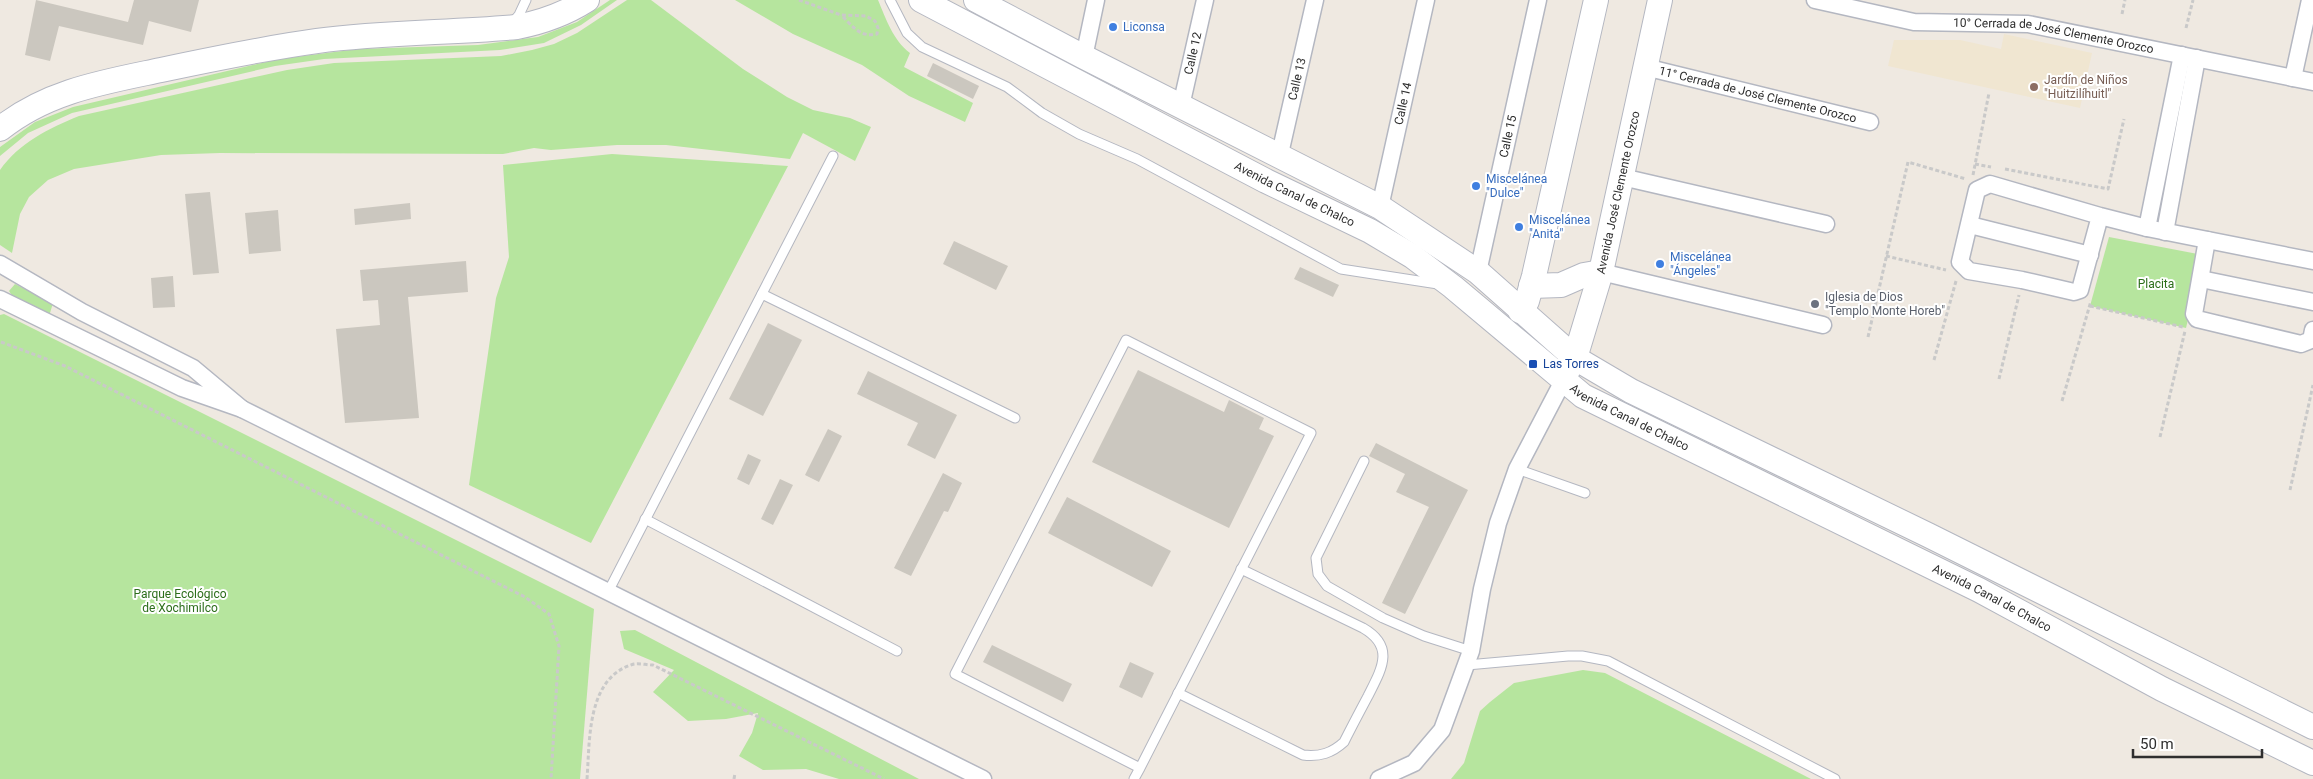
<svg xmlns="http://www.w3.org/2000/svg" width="2313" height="779" font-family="Roboto,sans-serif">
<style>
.education{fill:#f0e6d1}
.green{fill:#b6e59e}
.building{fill:#cbc7bf}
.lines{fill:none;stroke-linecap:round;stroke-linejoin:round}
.lane-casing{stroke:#b4b7c1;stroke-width:11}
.street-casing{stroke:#b4b7c1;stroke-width:19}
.secondary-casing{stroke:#b4b7c1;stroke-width:26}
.path{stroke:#c9c9c9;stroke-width:3;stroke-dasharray:4 2.5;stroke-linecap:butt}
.lane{stroke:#fff;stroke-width:9}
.street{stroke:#fff;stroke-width:16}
.secondary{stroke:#fff;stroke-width:24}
.shop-dot{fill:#3f7fe0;stroke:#fff;stroke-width:2}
.education-dot{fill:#8d6e63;stroke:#fff;stroke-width:2}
.worship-dot{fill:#6b7280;stroke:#fff;stroke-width:2}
.transit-dot{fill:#1a4fb4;stroke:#fff;stroke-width:2}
.labels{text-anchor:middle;stroke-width:4;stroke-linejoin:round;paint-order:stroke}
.shop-label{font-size:12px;fill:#366cbe;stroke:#fff;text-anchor:start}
.street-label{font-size:12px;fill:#2e2e2e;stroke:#fff}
.education-label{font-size:12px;fill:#785e54;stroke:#fff;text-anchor:start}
.park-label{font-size:12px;fill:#2c6e1b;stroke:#fff}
.worship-label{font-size:12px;fill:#5b616d;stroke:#fff;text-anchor:start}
.transit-label{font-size:12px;fill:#164399;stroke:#fff;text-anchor:start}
</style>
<rect width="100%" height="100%" fill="#efe9e1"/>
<polygon class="education" points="2004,34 2092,53 2080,108 1888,66 1894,40 1960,40 2001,49"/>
<g class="green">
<polygon points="610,0 617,0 581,25 544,43 500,50 324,59 275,66 72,113 28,133 0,156 0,147 35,122 73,107 279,59 358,49 478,45 538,37 577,22"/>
<path d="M627,0h24l92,69 44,28 26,13 37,8 21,9 -16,34 -52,-28 -13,26 -124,-14h-49l-66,5 -17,-2 -31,6 -283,-1 -59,2 -87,14 -26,11 -19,17 -9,17 -8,39 -12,-8v-75c19,-27 49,-42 79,-54l208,-46 47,-7 167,-7 31,-6 22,-6 23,-11z"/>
<path d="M735,0h143c8,19 15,40 32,53l-6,14 69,36 -8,19 -56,-26 -47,-31 -69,-31z"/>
<polygon points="612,154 788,166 591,543 469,485 496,298 509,257 503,165"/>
<polygon points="2109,237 2203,255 2186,328 2090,306"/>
<polygon points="15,284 53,303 50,313 46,313 13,297 9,291"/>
<polygon points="4,314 594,609 580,779 0,779 0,315"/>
<polygon points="635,630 919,779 839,779 806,769 763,770 739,756 752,733 758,713 726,719 688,721 653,692 674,670 624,649 620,631"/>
<polygon points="1583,670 1605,673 1811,779 1451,779 1464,763 1480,711 1490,702 1514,683"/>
</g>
<g class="building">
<polygon points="36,0 128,22 134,0 199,0 191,32 149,21 143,45 59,26 50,61 25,55"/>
<polygon points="933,63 979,86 973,99 927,76"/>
<polygon points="210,192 219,273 193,275 185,194"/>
<polygon points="410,203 411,219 355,225 354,209"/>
<polygon points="278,210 281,251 249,254 245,213"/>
<polygon points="954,241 1008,266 996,290 943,264"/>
<polygon points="466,261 468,292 408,297 419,418 345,423 336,329 380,325 378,300 363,301 360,270"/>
<polygon points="1300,267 1339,285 1333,297 1294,279"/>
<polygon points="173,276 175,307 153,308 151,278"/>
<polygon points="768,323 802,340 763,416 729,399"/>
<polygon points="1138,370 1224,412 1229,400 1264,418 1259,429 1274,436 1229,528 1092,462"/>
<polygon points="868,371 957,415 935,459 907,445 918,423 857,394"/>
<polygon points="828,429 842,436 819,482 805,475"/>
<polygon points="1376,443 1468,490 1405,614 1382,603 1429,507 1396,492 1405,474 1369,456"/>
<polygon points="748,454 761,460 749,485 737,479"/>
<polygon points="943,473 962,483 948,512 944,511 911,576 894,568"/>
<polygon points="780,479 793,485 773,525 761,519"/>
<polygon points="1067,497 1171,551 1152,587 1048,533"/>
<polygon points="992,645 1072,684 1063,702 983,662"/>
<polygon points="1130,662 1154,673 1142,698 1119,687"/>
</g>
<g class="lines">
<g class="lane-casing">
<g id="lane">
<polyline points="890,0 907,33 922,47 1007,87 1042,113 1079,134 1137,159 1341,269 1438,284"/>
<polyline points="512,23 519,15 526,0"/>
<polyline points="762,294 1015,418"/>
<polyline points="1364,461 1316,558 1318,574 1327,586 1383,618 1424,636 1471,651"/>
<polyline points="1517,469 1585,493"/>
<polyline points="645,519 897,651"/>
<polyline points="608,592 833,156"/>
<polyline points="1467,665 1568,656 1582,656 1608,661 1835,779"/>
<path d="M1178,693l125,62c17,2 29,-2 41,-13 8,-16 16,-31 24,-46 13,-26 28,-49 -5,-68l-122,-59"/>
<polyline points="1134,779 1140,768 1311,433 1126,340 955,674 1140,768"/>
</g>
</g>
<g class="street-casing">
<g id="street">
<path id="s1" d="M1815,0l99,22 114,2 285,58"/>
<polyline points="1084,57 1096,0"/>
<path id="s2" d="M1645,67l225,55"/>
<polyline points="2293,78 2310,0"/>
<path id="s3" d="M1181,106l24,-106"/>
<path id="s4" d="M1279,158l36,-158"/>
<polyline points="1622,177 1826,224"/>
<path id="s5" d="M1380,207l46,-207"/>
<polyline points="2100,216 2080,290 2074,292 2022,280 1969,271 1960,262 1977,190 1990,184 2100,216 2147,228 2313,261"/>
<polyline points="1970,225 2090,255"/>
<polyline points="2147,228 2182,55"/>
<polyline points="2165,232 2197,58"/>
<polyline points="2207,240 2194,314 2197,319 2301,344 2311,340 2313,330"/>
<polyline points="0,264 82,312 193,368 242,409 182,388 0,299"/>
<path id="s6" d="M1478,272l60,-272"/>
<polyline points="1601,272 1823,325"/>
<polyline points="2201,279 2313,302"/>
<polyline points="242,409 983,779"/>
<polyline points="1379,779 1414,763 1442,730 1471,651 1482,589 1498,523 1517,469 1563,381"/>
</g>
</g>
<g class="secondary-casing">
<g id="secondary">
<path id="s7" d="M921,0l345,181 104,50 42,25 41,31 130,109 396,194 183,99 151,74"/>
<polyline points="976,0 1084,57 1380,207 1478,272 1575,358 1631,391 1928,535 2313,727"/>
<path d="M0,129c47,-38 104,-47 161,-59 52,-11 104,-22 156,-29 67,-9 134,-8 200,-14 26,-5 48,-13 70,-27"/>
<polyline points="1531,286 1561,285 1584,275 1601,272"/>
<polyline points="1520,311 1527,301 1534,276 1596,0"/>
<path id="s8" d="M1568,370l7,-12 26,-86 59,-272"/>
</g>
</g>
<g class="path">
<path d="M799,0l42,15 25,1 9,5 3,7 -1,6c-18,4 -25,-9 -36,-19"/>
<polyline points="2122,14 2125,0"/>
<polyline points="2186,28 2193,0"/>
<polyline points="1975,164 1991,167"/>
<polyline points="2005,169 2108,189 2124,119"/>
<polyline points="1973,175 1989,93"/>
<polyline points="1886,256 1946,270"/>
<polyline points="2090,306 2183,327"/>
<polyline points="1868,337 1908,162 1966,179"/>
<polyline points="1,342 65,366 525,597 549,614 559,646 551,779"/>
<polyline points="1934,360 1956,281"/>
<polyline points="1999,379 2019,295"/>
<polyline points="2062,401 2091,301"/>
<polyline points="2160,437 2185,331"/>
<polyline points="2290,490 2313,385"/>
<path d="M587,779c3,-38 -1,-102 47,-115 5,-1 13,1 19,1l231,114"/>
<polyline points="734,779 735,773"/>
</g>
<use href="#lane" class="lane"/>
<use href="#street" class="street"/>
<use href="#secondary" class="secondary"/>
</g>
<g class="shop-dot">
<circle cx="1113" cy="27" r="5"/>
<circle cx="1476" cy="186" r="5"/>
<circle cx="1519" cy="227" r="5"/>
<circle cx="1660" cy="264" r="5"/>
</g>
<circle class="education-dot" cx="2034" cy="87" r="5"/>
<circle class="worship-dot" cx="1815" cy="304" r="5"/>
<rect class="transit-dot" x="1528" y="359" width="10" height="10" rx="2.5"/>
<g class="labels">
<g class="shop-label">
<text x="1123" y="31">Liconsa</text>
<text x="1486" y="183">Miscelánea<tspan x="1486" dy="14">"Dulce"</tspan></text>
<text x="1529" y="224">Miscelánea<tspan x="1529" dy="14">"Anita"</tspan></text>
<text x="1670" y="261">Miscelánea<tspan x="1670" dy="14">"Ángeles"</tspan></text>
</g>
<g class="street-label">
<text dy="4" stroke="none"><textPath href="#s1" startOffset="242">10° Cerrada de José Clemente Orozco</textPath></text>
<text dy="4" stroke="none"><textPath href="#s3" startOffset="54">Calle 12</textPath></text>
<text dy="4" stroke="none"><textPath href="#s4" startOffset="81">Calle 13</textPath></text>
<text dy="4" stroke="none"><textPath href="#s2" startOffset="116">11° Cerrada de José Clemente Orozco</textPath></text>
<text dy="4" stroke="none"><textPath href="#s5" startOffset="106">Calle 14</textPath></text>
<text dy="4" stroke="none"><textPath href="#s6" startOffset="139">Calle 15</textPath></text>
<text dy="4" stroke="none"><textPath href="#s8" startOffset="185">Avenida José Clemente Orozco</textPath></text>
<text dy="4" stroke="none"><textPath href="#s7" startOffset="421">Avenida Canal de Chalco</textPath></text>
<text dy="4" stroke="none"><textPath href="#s7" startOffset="826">Avenida Canal de Chalco</textPath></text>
<text dy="4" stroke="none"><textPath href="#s7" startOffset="1231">Avenida Canal de Chalco</textPath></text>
</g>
<g class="education-label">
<text x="2044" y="84">Jardín de Niños<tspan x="2044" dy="14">"Huitzilíhuitl"</tspan></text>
</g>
<g class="park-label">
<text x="2156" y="288">Placita</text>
<text x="180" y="598">Parque Ecológico<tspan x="180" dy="14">de Xochimilco</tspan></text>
</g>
<g class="worship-label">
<text x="1825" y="301">Iglesia de Dios<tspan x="1825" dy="14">"Templo Monte Horeb"</tspan></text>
</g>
<g class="transit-label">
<text x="1543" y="368">Las Torres</text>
</g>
</g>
<path d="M2133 749v8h129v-8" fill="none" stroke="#2e2e2e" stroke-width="2.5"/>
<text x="2140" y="749" font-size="15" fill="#2e2e2e" stroke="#ffffff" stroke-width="4" paint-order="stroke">50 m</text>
</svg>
